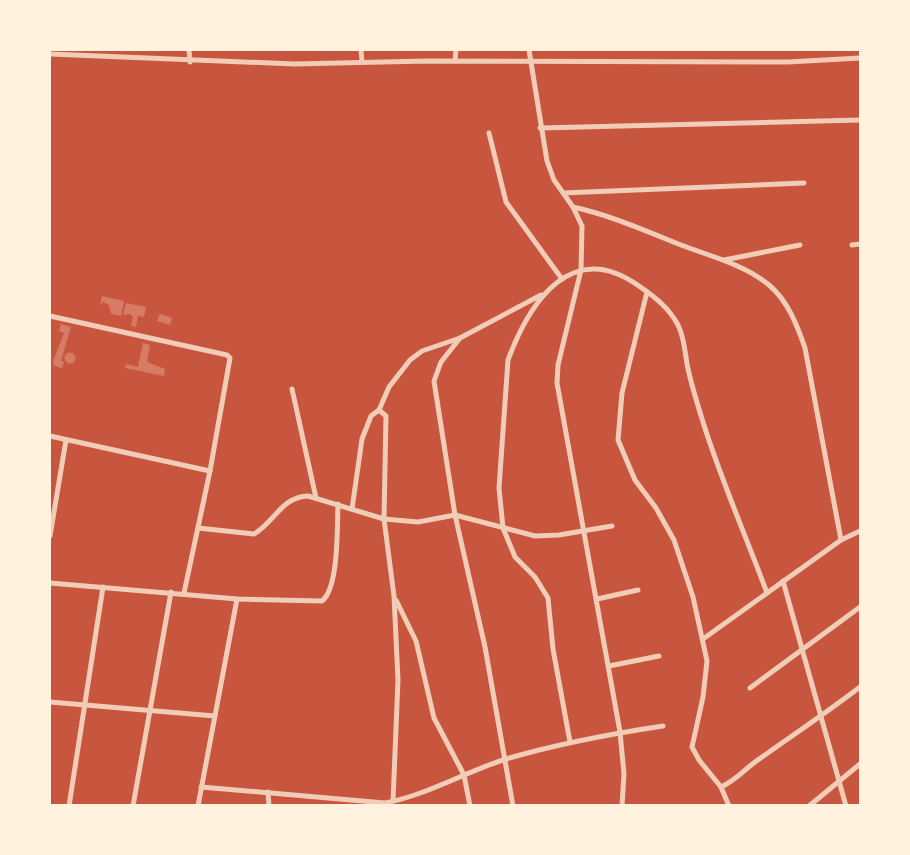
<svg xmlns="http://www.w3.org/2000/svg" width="910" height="855" font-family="Raleway,sans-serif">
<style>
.building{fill:#d67c66}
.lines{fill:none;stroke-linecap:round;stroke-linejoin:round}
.minor{stroke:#f1ccb7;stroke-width:5}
</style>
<rect width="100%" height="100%" fill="#c8553d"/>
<g class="building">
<polygon points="102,296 124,301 121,316 111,314 109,305 103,302 100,306"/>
<polygon points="126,303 146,307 144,317 138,316 136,327 131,326 133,317 130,314 123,315"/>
<polygon points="160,314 172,318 170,325 157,321"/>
<polygon points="61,324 71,327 61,361 64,362 62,368 54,366 53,361 64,333 59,331"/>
<polygon points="143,343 150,345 147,362 165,369 164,376 125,368 126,364 138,367"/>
<circle cx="70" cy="358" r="5.5"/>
</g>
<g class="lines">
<g class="minor">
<polyline points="189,50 190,62"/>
<polyline points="361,50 362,62"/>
<polyline points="529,50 547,161 554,180 573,207 582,226 581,270 558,365 557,383 620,732 624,774 622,806"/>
<polyline points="50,54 294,64 427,61 788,62 860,58"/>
<polyline points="455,61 456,50"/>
<polyline points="540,128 860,120"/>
<polyline points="489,133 506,202 562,279"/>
<polyline points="563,193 804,183"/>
<path d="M573,207c37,8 73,24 108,38 29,11 64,20 88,40 19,16 28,40 36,63l36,192"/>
<polyline points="852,245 860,244"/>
<polyline points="724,260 800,245"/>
<polyline points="647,292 622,393 618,440 635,480 656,508 674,540 693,597 707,661 703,697 692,747 699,760 721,787 729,806"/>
<polyline points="50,316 227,355 230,358 210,471 184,593"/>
<polyline points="292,389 316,498"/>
<polyline points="379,410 386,416 384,519 394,596 398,680 393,801"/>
<polyline points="50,436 210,471"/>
<polyline points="352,509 362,439 371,416 379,410 389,387 410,360 422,351 460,338"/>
<path d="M198,528l56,6c21,-12 27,-37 54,-38l76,23 34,3 37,-7 80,21 24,-1 53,-9"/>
<polyline points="50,536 66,440"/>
<polyline points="783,581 846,806"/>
<path d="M50,583l187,16 85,2c17,-13 15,-75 16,-97"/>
<polyline points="597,599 638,590"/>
<polyline points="396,600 416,641 434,718 464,775 470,806"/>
<polyline points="703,639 841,540 860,531"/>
<polyline points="609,666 659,656"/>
<polyline points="750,688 860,607"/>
<polyline points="50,702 215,716"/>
<path d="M570,742l-17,-93 -5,-51 -13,-21 -20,-20 -12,-29 -4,-40 9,-128c22,-59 64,-122 131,-74 16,11 30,22 39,39 6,12 7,26 9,39 4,20 10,39 16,58 18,58 43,114 64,171"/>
<path d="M201,787l184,16c42,-8 80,-31 121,-44 51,-15 104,-25 157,-33"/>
<path d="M721,787c14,-6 22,-16 34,-25 35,-25 71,-49 105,-75"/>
<polyline points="268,792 269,806"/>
<polyline points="69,806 103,587"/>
<polyline points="133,806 171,592"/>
<polyline points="198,806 237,599"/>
<polyline points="513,806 485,647 455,515 434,381 441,362 460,338 541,295"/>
<polyline points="809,806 860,764"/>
</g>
</g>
<rect width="910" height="855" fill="none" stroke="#fff3e0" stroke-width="102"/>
</svg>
